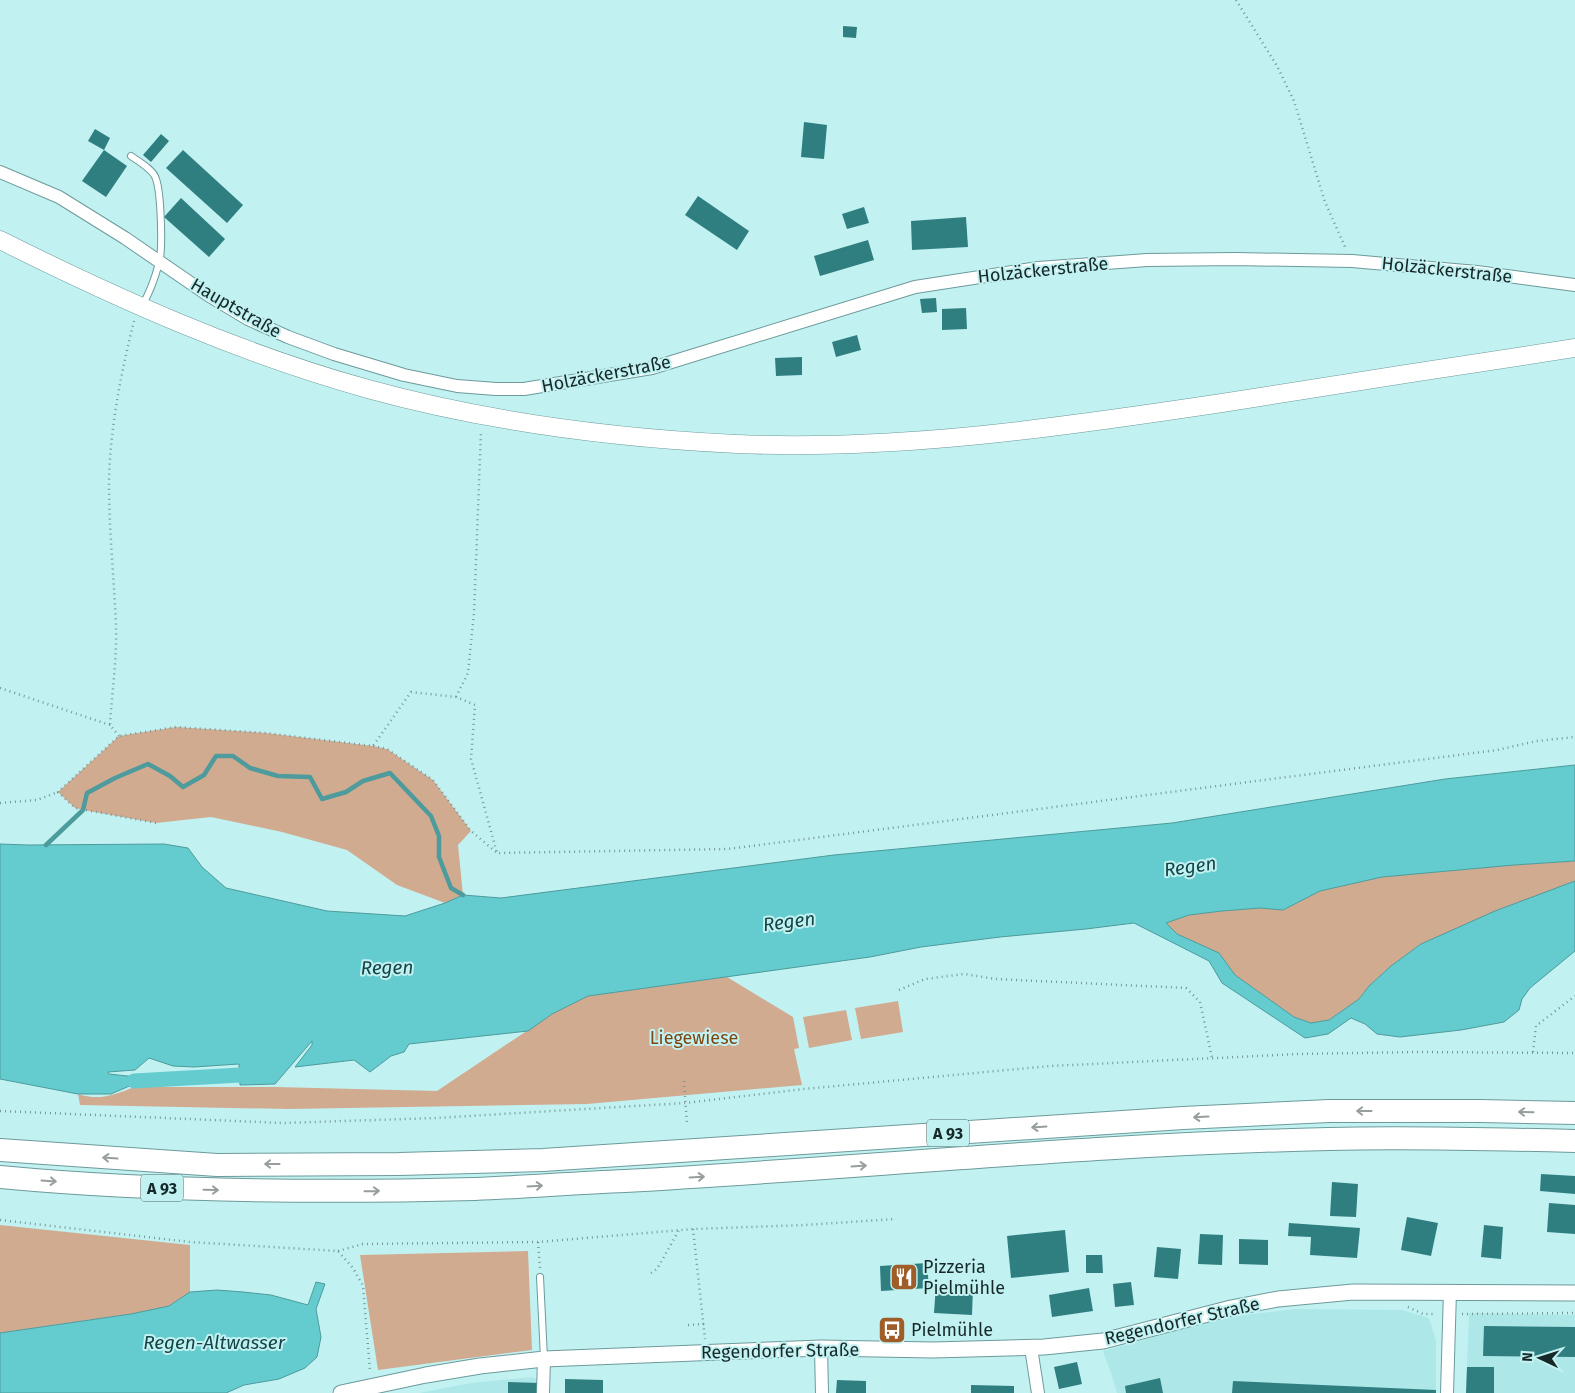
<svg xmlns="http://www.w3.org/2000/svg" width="1575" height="1393" font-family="'Fira Sans',sans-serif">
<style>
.built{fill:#ade7e8}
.green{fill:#d1ab90}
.water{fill:#64ccce;stroke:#4d9b9c}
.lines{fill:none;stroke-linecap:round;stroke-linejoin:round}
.stream{stroke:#4d9b9c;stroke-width:4.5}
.canal{stroke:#64ccce;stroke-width:15}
.building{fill:#2f7f81}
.service-casing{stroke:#6d9a9b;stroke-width:8}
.minor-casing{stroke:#6d9a9b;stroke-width:14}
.tertiary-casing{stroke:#6d9a9b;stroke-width:17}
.secondary-casing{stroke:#6d9a9b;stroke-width:19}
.motorway-casing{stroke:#6d9a9b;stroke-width:24}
.path{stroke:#769899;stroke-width:2.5;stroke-dasharray:1 4;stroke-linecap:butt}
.service{stroke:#fff;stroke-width:6}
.minor{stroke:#fff;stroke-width:12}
.tertiary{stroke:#fff;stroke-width:15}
.secondary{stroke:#fff;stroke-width:18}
.motorway{stroke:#fff;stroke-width:22}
.oneway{stroke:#969e9e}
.labels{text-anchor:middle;stroke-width:4;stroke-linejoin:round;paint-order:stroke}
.shield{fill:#c2f1f2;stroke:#4a6465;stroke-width:1}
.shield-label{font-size:16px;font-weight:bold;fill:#162828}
.street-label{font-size:18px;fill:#162828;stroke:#c2f1f2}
.park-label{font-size:18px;fill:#7f4511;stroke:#c2f1f2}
.poi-label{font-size:18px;fill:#162828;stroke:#c2f1f2;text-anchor:start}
.water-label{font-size:19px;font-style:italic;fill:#144445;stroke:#c2f1f2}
</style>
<rect width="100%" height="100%" fill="#c2f1f2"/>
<g class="built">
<polygon points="1295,1309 1402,1310 1429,1318 1436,1341 1436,1393 1117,1393 1113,1379 1103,1351 1228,1317"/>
<polygon points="1469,1313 1575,1315 1575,1393 1466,1393"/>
<polygon points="533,1377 538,1381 538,1393 419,1393 471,1383"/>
</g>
<g class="green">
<polygon points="176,727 266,733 373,746 387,749 433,780 471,831 458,845 463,895 445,903 397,885 347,850 282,832 211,817 156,823 89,811 75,808 58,792 119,736"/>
<polygon points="1575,861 1575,881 1421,944 1391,966 1369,986 1359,999 1329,1020 1311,1023 1294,1017 1235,975 1219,953 1177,934 1166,923 1189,915 1222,911 1260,908 1283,910 1320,891 1382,877 1514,865"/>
<path d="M727,977l66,40 6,31 -5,1 8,36 -215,19 -299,5 -208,-4 -2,-11c21,7 37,1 56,-7h142l161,4 115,-77 36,-18z"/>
<polygon points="898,1001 903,1032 861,1039 855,1008"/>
<polygon points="846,1010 852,1040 809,1048 803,1017"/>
<polygon points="0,1225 190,1245 190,1292 169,1306 131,1314 0,1333"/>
<polygon points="528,1251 532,1350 378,1370 360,1255"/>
</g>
<g class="water">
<polygon points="1575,765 1575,861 1514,865 1382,877 1320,891 1283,910 1260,908 1222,911 1189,915 1166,923 1177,934 1219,953 1235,975 1294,1017 1311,1023 1329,1020 1359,999 1369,986 1391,966 1421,944 1495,911 1575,881 1575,951 1530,988 1522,999 1519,1010 1504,1022 1461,1030 1400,1037 1377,1034 1365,1024 1351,1018 1328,1034 1305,1038 1222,983 1209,961 1134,923 1086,929 1000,937 921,947 870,957 588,996 552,1014 528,1031 409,1044 404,1052 391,1056 370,1072 354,1060 295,1067 312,1045 312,1041 275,1084 240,1085 239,1064 194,1067 173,1066 149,1058 135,1070 108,1072 109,1074 137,1077 134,1081 134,1084 111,1094 78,1094 0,1079 0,844 28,845 164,844 188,848 202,867 226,888 327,911 405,916 445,903 463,895 501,898 834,855 1172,823 1445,779"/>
<polygon points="316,1282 325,1284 316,1309 321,1337 317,1357 305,1368 279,1379 244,1385 226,1393 0,1393 0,1333 131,1314 169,1306 190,1292 217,1290 243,1292 271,1295 308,1305"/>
</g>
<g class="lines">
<polyline class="stream" points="46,845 83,810 87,793 115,778 148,764 170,776 183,787 204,775 216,756 233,756 250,768 278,776 310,777 322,799 346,792 363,781 390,773 431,816 439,836 439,857 451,888 463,895"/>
<polyline class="canal" points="134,1081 240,1075"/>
</g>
<g class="building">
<polygon points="843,26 857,27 856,38 843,37"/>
<polygon points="804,122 827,125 824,159 801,157"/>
<polygon points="95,129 110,138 104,150 88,141"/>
<polygon points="161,134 169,141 151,162 143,155"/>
<polygon points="104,150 127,166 106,197 82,181"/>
<polygon points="183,150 243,205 227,223 166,168"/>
<polygon points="698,196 749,231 737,250 685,215"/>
<polygon points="181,198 225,239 209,257 164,217"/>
<polygon points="864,207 869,223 847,229 842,214"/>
<polygon points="966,217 968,247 912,250 911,221"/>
<polygon points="868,240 874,260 820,276 814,256"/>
<polygon points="936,298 937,312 922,313 920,299"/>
<polygon points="966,308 967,329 942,330 942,309"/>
<polygon points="857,335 861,350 836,357 832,342"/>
<polygon points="802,357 802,375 776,376 775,358"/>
<polygon points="1541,1174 1575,1176 1575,1194 1540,1191"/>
<polygon points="1332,1182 1358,1184 1356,1217 1330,1216"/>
<polygon points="1549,1203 1575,1205 1575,1234 1547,1232"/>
<polygon points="1407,1217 1438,1223 1431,1256 1401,1250"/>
<polygon points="1289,1223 1360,1228 1357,1258 1310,1255 1311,1237 1288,1236"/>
<polygon points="1484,1225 1503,1227 1501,1259 1481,1257"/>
<polygon points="1065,1230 1069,1272 1011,1278 1007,1236"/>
<polygon points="1200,1234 1223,1235 1222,1265 1198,1264"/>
<polygon points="1239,1239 1268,1240 1268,1265 1239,1264"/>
<polygon points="1157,1247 1181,1249 1178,1279 1154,1277"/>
<polygon points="1086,1255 1102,1255 1103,1273 1086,1273"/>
<polygon points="927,1263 929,1288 881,1291 880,1266"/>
<polygon points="1131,1282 1134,1305 1115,1307 1113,1284"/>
<polygon points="936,1284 973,1287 972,1315 934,1313"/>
<polygon points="1089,1288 1093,1311 1052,1317 1049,1295"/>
<polygon points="1484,1326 1575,1327 1575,1357 1483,1356"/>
<polygon points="1077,1362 1082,1384 1059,1389 1054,1367"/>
<polygon points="1467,1367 1494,1367 1494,1393 1466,1393"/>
<polygon points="1160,1378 1163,1393 1126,1393 1125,1386"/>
<polygon points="565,1379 603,1380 603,1393 565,1393"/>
<polygon points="837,1380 866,1381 866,1393 836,1393"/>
<polygon points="1233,1381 1436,1390 1436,1393 1232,1393"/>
<polygon points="508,1382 540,1383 539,1393 508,1393"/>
<polygon points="971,1385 1014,1386 1014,1393 971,1393"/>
</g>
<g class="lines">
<g class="service-casing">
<g id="service">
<path d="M131,156c7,5 23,14 25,23 5,14 7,70 3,84 -4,15 -9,29 -17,43"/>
<polyline points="540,1277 544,1358"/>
</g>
</g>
<g class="minor-casing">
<g id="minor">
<polyline points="0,172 59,197 125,238 208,295 248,319 288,337 334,354 404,375 457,386 496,389 524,389 652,368 915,287 1038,268 1147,260 1235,259 1352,261 1477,272 1575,285"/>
<polyline points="821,1348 822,1393"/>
<polyline points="1031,1348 1038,1393"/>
<polyline points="543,1393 544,1359"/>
<polyline points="1447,1393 1450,1291"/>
</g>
</g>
<g class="tertiary-casing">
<polyline id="tertiary" points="341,1393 426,1375 480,1366 544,1359 821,1348 933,1350 1044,1347 1103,1341 1231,1308 1278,1299 1353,1292 1575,1293"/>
</g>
<g class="secondary-casing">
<path id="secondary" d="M0,240c118,59 241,114 368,149 120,33 245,49 369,55 162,7 325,-17 485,-41 118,-19 235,-37 353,-55"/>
</g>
<g class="motorway-casing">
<g id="motorway">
<polyline points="0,1150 217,1165 399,1164 543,1160 1183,1118 1329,1111 1480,1111 1575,1113"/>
<path d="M0,1177c158,15 316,16 475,12 50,-2 100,-6 150,-8 235,-13 469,-37 704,-42 82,-2 164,0 246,2"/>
</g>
</g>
<g class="path">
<polyline points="1236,0 1277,66 1294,101 1325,202 1346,249"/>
<polyline points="0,688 110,725"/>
<polyline points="456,697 468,673 474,613 481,431"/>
<path d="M119,736l-9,-11c2,-33 7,-66 6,-99 -2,-48 -7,-95 -7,-144 1,-54 12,-109 25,-161"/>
<polyline points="373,746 387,749 433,780 471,831 496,852"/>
<polyline points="0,803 37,800 58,792"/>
<polyline points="156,823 75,808 58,792 119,736 176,727 266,733 373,746 411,692 456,697 475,705 471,759 497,853 728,849 1497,750 1537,741 1575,737"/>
<polyline points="899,990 925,979 964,974 996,979 1186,988 1200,1002 1212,1058"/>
<polyline points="1533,1052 1536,1026 1575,996"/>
<polyline points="684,1081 687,1124"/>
<polyline points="0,1111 283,1123 436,1118 685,1103 804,1089 1050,1066 1299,1054 1415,1052 1575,1053"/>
<polyline points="0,1220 190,1242 338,1251 353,1268 363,1286 370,1371"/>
<polyline points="693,1229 705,1339"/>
<polyline points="538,1242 540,1268"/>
<polyline points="338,1251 363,1244 538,1242 693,1229 805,1225 895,1219"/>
<polyline points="651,1273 657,1269 679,1230"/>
<polyline points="1408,1307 1423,1314 1436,1314"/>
<polyline points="1462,1314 1575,1313"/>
<polyline points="688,1325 704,1324"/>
</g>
<use href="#service" class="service"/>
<use href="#minor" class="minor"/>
<use href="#tertiary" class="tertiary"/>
<use href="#secondary" class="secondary"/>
<use href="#motorway" class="motorway"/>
</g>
<defs><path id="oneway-shaft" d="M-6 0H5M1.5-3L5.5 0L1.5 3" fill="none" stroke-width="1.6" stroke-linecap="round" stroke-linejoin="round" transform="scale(1.25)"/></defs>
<g class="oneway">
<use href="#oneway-shaft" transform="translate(1364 1111) rotate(180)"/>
<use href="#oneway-shaft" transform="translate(1526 1112) rotate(-179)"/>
<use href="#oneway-shaft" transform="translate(1201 1117) rotate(177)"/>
<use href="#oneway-shaft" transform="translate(1039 1127) rotate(176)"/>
<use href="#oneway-shaft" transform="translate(110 1158) rotate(-176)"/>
<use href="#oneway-shaft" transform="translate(272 1164) rotate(180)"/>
<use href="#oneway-shaft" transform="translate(859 1166) rotate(-4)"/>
<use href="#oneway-shaft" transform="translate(697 1177) rotate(-3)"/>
<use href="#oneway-shaft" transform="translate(49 1181) rotate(4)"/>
<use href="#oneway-shaft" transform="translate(535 1186) rotate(-3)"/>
<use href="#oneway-shaft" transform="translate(211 1190) rotate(1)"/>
<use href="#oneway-shaft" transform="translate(372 1191) rotate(-1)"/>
</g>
<defs>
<g id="restaurant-square" transform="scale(1.4375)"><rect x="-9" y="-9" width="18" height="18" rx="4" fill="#9f5d29" stroke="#c2f1f2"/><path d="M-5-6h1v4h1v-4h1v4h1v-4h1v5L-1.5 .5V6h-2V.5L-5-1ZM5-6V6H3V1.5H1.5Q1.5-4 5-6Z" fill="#fff"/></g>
<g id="bus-square" transform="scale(1.4375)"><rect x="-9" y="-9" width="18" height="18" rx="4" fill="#9f5d29" stroke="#c2f1f2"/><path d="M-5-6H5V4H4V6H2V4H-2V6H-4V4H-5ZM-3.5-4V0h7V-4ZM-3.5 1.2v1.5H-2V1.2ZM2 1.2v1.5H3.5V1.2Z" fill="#fff"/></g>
</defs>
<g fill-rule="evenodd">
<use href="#restaurant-square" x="904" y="1277"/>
<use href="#bus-square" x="892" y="1330"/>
</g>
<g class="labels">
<g class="shield">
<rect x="927" y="1119.5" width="42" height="27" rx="4"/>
<rect x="141" y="1174.5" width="42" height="27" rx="4"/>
</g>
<g class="shield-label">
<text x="948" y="1139">A 93</text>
<text x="162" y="1194">A 93</text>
</g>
<g class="street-label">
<text transform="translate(1043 270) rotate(-6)" y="6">Holzäckerstraße</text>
<text transform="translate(1447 270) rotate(6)" y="6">Holzäckerstraße</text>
<text transform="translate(236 308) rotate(30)" y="6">Hauptstraße</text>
<text transform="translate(606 374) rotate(-11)" y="6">Holzäckerstraße</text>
<text transform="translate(1182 1321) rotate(-13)" y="6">Regendorfer Straße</text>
<text transform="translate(780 1351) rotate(-1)" y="6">Regendorfer Straße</text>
</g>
<g class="park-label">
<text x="694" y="1044">Liegewiese</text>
</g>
<g class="poi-label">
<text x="923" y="1273">Pizzeria<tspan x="923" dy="21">Pielmühle</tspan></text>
<text x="911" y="1336">Pielmühle</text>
</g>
<g class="water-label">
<text transform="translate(1190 866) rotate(-8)" y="7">Regen</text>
<text transform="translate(789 921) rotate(-7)" y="7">Regen</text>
<text transform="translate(387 967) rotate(-1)" y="7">Regen</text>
<text x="214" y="1349">Regen-Altwasser</text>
</g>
</g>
<g transform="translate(1540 1358) rotate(274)" stroke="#c2f1f2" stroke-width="4" paint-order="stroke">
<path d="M0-4L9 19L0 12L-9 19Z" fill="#162828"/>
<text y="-8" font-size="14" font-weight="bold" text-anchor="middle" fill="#162828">N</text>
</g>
</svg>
